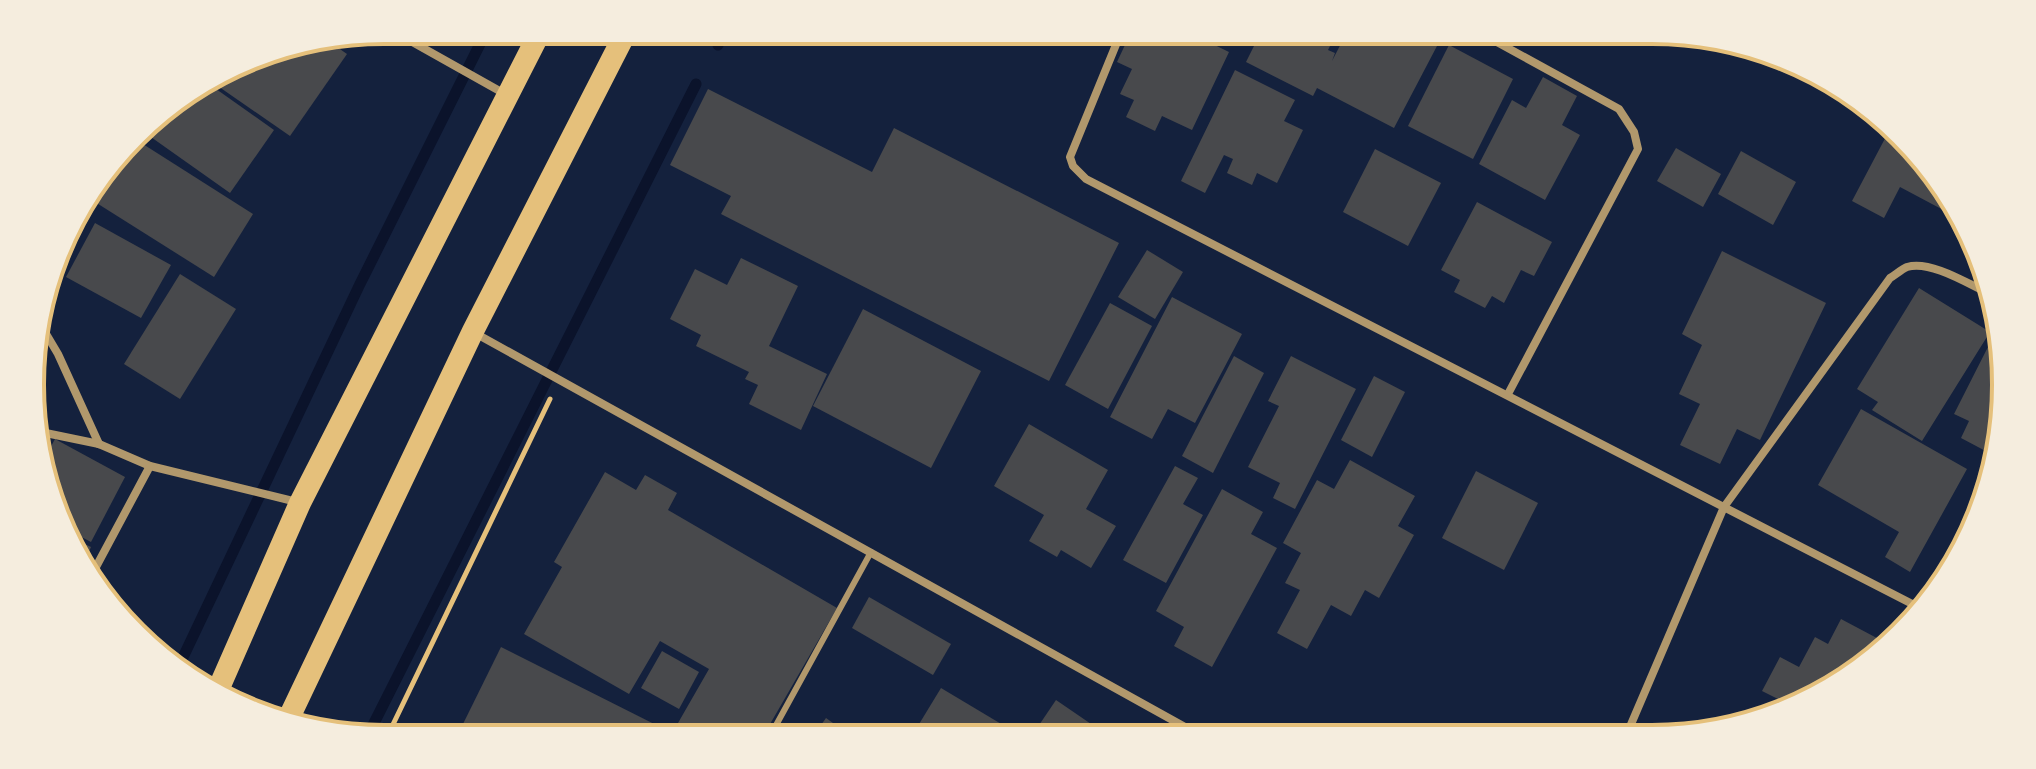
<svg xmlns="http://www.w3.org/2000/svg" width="2036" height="769" font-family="Lato,sans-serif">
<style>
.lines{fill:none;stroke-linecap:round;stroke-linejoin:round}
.stream{stroke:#0b132b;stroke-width:11}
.building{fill:#48494c}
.path{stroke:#e5c07b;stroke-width:5}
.service{stroke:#b1986c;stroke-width:6}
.minor{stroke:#b1986c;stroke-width:8}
.trunk{stroke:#e5c07b;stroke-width:22}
.rim{fill:none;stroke:#e5c07b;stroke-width:4}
</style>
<rect width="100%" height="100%" fill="#14213d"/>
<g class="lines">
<g class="stream">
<polyline points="718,45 725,30"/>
<polyline points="177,670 359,286 487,30"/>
<polyline points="367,737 696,84"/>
</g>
</g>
<g class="building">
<polygon points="1132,30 1184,30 1229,52 1192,130 1162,116 1155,131 1126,117 1134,100 1120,94 1132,69 1117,62"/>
<polygon points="1218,30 1239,30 1235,39"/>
<polygon points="1262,30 1338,30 1328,50 1335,53 1332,61 1348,30 1407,30 1437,46 1394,128 1317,88 1313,96 1246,62"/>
<polygon points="327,40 347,54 290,136 212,82 270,49"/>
<polygon points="1449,45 1513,79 1473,159 1408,126"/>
<polygon points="1235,70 1295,100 1284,121 1303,130 1277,183 1257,173 1252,185 1227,173 1233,159 1224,155 1205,193 1181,181"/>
<polygon points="1543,77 1577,96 1562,125 1580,135 1545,200 1479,164 1512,100 1526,108"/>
<polygon points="209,84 274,130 230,193 141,130 151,118"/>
<polygon points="708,89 872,172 894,128 1119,243 1049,381 721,214 731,196 670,165"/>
<polygon points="1890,129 1953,201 1947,212 1900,187 1884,218 1852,201"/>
<polygon points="135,139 253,214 214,277 95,202"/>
<polygon points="1676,148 1721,174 1703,207 1657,181"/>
<polygon points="1375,149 1441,183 1408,246 1343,212"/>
<polygon points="1741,151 1796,182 1773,225 1718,194"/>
<polygon points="86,197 96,204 63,253 77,208"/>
<polygon points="1477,202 1552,242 1534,276 1521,270 1504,303 1492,296 1485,308 1454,292 1460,280 1441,270"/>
<polygon points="95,223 171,265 141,318 66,277"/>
<polygon points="1147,250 1183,272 1155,319 1118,297"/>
<polygon points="1722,251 1826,303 1760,440 1737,429 1720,464 1680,445 1700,404 1679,394 1702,345 1682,334"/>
<polygon points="741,258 798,286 769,346 827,374 801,430 749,404 758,385 745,379 749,372 696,346 701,335 670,319 695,269 727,285"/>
<polygon points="180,274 236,309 180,399 124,364"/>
<polygon points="1919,288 1990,332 1922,441 1872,410 1878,402 1857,389"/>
<polygon points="1172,297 1242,334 1195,423 1168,409 1152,439 1110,417"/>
<polygon points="1110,303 1152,326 1108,409 1065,385"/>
<polygon points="863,309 981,371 931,468 813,406"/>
<polygon points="1992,339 2003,344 1995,456 1961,438 1969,421 1954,414"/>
<polygon points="1234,356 1264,373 1213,473 1182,456"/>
<polygon points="1291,356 1356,389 1295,509 1273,498 1280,483 1248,467 1279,406 1268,401"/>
<polygon points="1374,376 1405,392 1372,457 1341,440"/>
<polygon points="1861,409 1967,469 1910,572 1885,557 1899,532 1818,485"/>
<polygon points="1029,424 1108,470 1086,509 1116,526 1091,568 1061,550 1057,557 1029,541 1044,515 994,486"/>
<polygon points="55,439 125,477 91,542 68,530 41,465"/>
<polygon points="1350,460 1415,496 1398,526 1414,535 1379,598 1365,590 1351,616 1331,605 1307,649 1277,633 1300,590 1285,583 1301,553 1283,543 1317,480 1334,489"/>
<polygon points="1995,460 1994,477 1974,520 1966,516"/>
<polygon points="1175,466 1198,478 1183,504 1203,515 1166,583 1123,560"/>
<polygon points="1476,471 1538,503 1504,570 1442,538"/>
<polygon points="605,472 636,490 645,475 677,493 668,510 837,608 762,738 704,738 678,723 709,669 660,641 629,694 524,634 562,567 554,562"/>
<polygon points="1222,489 1263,512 1251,534 1277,548 1212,667 1174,646 1184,627 1156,611"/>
<polygon points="72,538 91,547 83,565"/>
<polygon points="869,597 951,644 933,675 852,628"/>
<polygon points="1841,619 1890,645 1808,703 1770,714 1778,699 1762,691 1780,657 1799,667 1815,637 1828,644"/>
<polygon points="501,647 682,738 483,739 461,728"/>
<polygon points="662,651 699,672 679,709 641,688"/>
<polygon points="941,688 1023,737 920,738 913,734"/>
<polygon points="1056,700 1094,726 1086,737 1031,737"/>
<polygon points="826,718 854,738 812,738"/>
</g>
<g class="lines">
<polyline class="path" points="386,739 550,399"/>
<polyline class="service" points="769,738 871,552"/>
<g class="minor">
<polyline points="391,30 505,94"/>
<polyline points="1122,30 1070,157 1073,166 1086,179 1922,609"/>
<polyline points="1475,30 1619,109 1634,132 1638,149 1508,394"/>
<polyline points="39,322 58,354 99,444"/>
<polyline points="473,332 1203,737"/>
<polyline points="36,431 99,444 150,466 297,502"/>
<polyline points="89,580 150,466"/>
<path d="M1626,736l98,-229 166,-229c5,-3 12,-9 17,-11 23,-7 60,16 81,26"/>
</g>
<g class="trunk">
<polyline points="218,690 300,503 541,30"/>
<polyline points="286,724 473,331 627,30"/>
</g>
</g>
<path d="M0 0H2036V769H0ZM384 44H1652A340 340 0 0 1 1992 384V385A340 340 0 0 1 1652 725H384A340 340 0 0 1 44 385V384A340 340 0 0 1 384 44Z" fill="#f5edde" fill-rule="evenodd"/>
<path class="rim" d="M384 44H1652A340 340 0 0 1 1992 384V385A340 340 0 0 1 1652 725H384A340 340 0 0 1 44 385V384A340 340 0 0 1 384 44Z"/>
</svg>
